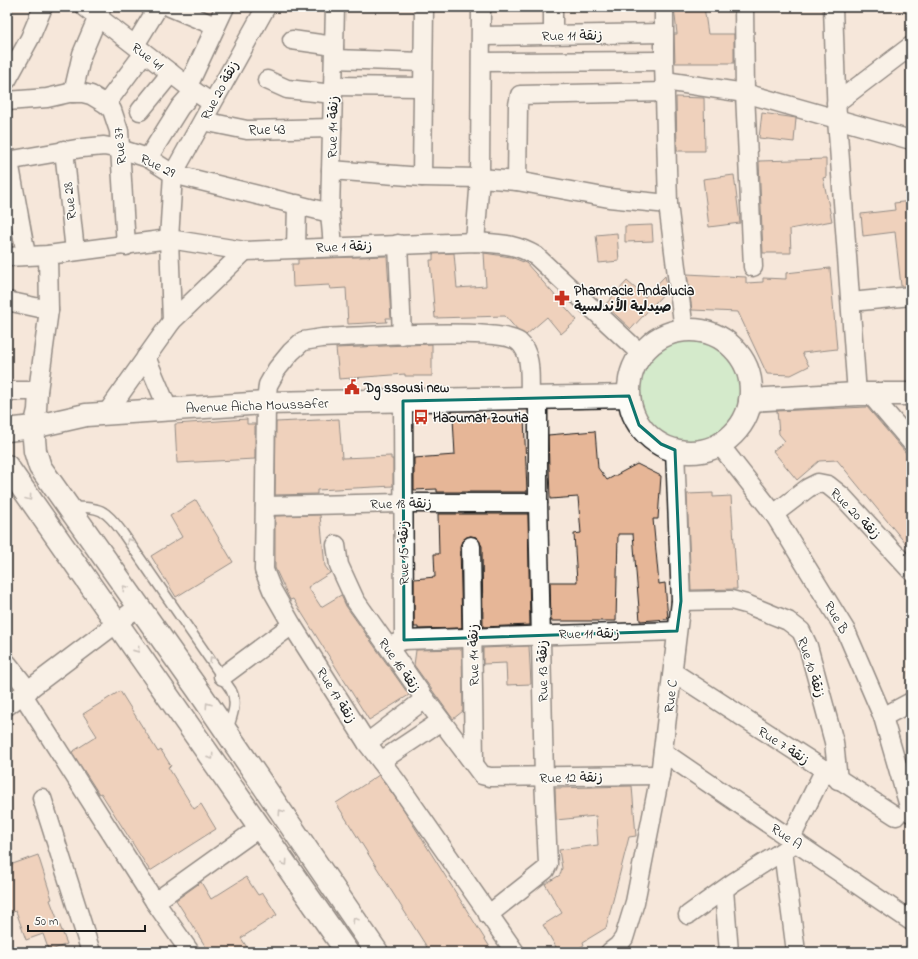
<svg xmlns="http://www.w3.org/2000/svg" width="918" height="959" font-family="'Indie Flower','Playpen Sans Arabic',sans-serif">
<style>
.green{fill:#aaeeb8;stroke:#63856a}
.building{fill:#e6b697;stroke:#1c1c1c}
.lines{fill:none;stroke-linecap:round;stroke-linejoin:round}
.lane-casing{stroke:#1c1c1c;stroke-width:12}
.street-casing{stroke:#1c1c1c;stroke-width:21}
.secondary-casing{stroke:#1c1c1c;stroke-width:25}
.lane{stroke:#fdfcf7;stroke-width:9}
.street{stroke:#fdfcf7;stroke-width:18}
.secondary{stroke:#fdfcf7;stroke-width:22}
.oneway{stroke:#989794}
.marked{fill:none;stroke:#0f766e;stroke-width:3;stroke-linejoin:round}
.labels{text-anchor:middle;stroke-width:3;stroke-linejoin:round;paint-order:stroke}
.street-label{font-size:14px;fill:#1c1c1c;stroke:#fdfcf7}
.poi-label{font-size:14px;font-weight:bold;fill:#1c1c1c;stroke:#fdfcf7;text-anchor:start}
</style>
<rect width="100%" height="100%" fill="#f6e7da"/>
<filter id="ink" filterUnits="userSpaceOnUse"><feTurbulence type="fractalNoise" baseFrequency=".025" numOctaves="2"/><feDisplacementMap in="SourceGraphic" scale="8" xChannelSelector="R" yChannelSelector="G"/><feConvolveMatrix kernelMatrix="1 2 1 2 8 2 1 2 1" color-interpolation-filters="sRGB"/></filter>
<g filter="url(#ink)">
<circle class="green" cx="688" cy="391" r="53"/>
<g class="building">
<polygon points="674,7 704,7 708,34 734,34 734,63 675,63 674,34 677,34"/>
<polygon points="676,97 704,98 705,151 677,151"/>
<polygon points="762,113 796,118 794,142 759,138"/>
<polygon points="826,159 826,177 823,178 832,221 790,229 791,253 763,253 759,161"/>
<polygon points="734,175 740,223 709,227 703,179"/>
<polygon points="911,201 911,286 901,286 895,232 863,236 861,214 895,210 894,203"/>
<polygon points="652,225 653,241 625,242 625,226"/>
<polygon points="617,233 619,261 599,263 596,235"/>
<polygon points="454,253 457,288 486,286 484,253 511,257 526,263 577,320 561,334 547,317 526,335 518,331 505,316 435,318 430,260 433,260 433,254"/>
<polygon points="387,256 391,318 386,318 387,322 348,324 346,288 330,289 329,285 293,287 292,264 298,264 298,259"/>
<polygon points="830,268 837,349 802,353 809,366 791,375 767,374 738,312 692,310 687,274 746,277 746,283 763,282 763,278 786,279 786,273"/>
<polygon points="665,276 668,289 631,329 605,305 627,281 645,297"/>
<polygon points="432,344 432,376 405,376 405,374 339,379 336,348"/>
<polygon points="867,407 911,459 911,550 837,460 819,461 797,480 773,451 785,441 779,434 777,411"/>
<polygon points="475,416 476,419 524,416 527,492 437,492 437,489 414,490 414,458 455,455 453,418"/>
<polygon points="247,419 247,424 255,424 255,459 177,463 175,424"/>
<polygon points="339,419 342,458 391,456 391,459 393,459 393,486 317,490 317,494 275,495 276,422"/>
<polygon points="595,431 598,468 607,480 637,464 661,476 658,519 653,519 659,584 665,583 668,619 640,621 633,534 618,534 616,621 551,621 550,582 577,582 574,534 581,533 578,497 550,499 548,435"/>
<polygon points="713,493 713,497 731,496 737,589 691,590 687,494"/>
<polygon points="196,500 233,562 176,597 151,556 182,537 170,516"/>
<polygon points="438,514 528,514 530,625 483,627 482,546 476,537 470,536 462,541 460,546 462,628 418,629 418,627 414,627 414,579 435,577 434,554 439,554"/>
<polygon points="320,515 325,566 330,573 308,587 321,607 341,595 346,606 409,695 369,720 293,599 290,600 275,568 275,516"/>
<polygon points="529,646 531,684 507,685 506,663 483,664 483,648"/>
<polygon points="462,649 463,711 453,719 414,665 416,650"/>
<polygon points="120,691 158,752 161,750 171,766 168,767 194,809 201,804 216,829 150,871 101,793 99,794 72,752 97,736 83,714"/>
<polygon points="379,775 402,807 493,952 430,952 336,803"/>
<polygon points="632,786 636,836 629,837 606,928 583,942 584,945 572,952 559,952 543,925 562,913 545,884 560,875 562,868 559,850 598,845 596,816 556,820 555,788"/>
<polygon points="38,855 52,899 50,900 67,944 49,951 43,934 26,940 16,911 7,914 7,866"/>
<polygon points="246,877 258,895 263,893 277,915 241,938 250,952 209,952 176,900 201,882 211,899"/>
</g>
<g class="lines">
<g class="lane-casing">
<path id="lane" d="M71,507c29,0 34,2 51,25l109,158c7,13 1,26 -3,39"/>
</g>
<g class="street-casing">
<g id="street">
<polyline points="85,7 194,91 212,103"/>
<polyline points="170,7 215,26"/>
<polyline points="553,7 553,35"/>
<polyline points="664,7 664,61 668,204 684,330"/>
<polyline points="744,7 745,93 753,267"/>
<polyline points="833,7 837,119 857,394"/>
<polyline points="482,36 663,33"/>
<polyline points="292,40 334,46"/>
<polyline points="135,45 158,7"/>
<polyline points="334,59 422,62"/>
<polyline points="482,62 664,61"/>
<polyline points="7,80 30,38 43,7"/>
<polyline points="267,80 287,89 333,94"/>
<polyline points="665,81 745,93 911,140"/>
<polyline points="188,86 225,7"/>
<polyline points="333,86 422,87"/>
<polyline points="73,93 82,54 102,7"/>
<polyline points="7,101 47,98 69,93 83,93 91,95 106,104 112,110 119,131 126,246"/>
<polyline points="836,103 911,46"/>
<polyline points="106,104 144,53"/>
<polyline points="140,111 171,73"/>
<polyline points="203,121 247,130 332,128"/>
<polyline points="64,150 75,251"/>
<polyline points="148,158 180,107 194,91"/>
<polyline points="7,161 82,148 104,146 120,149 148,158 173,174 330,213"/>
<polyline points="9,161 26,255"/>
<polyline points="331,170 422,177 480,178 517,181 609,198 668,204"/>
<polyline points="422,177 424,7"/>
<polyline points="517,181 518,105 520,95 665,92"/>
<polyline points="475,242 480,178 481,7"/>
<polyline points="398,244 402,335"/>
<polyline points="333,246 330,213 335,7"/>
<polyline points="296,248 297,204"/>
<path d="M7,257l41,-2 121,-16 76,12 230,-9c24,2 40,1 61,14l105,98"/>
<polyline points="7,301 49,310"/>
<polyline points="851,302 911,296"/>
<polyline points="172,321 169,239 173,174 266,7"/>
<polyline points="146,357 168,409"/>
<polyline points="7,391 38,391"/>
<polyline points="870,394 911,442"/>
<polyline points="106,414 172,321 245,251"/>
<polyline points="33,427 37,410 38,391 49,310 48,255"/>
<polyline points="719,444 774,514 846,631 883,717 911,813"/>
<polyline points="265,506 402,503 538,503"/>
<polyline points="774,514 808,488 818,483 828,485 843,497 911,571"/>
<polyline points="336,545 339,565 355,600 425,699 482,775 490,777 660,775"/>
<polyline points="471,546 474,763"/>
<polyline points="681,601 731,600 746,604 788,621 801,631 808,646 834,742 838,780"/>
<polyline points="404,640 677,631"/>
<polyline points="394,644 404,640 403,401"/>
<polyline points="7,663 29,691"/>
<polyline points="673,672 896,816"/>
<polyline points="223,676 292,625"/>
<polyline points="23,695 155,902 190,952"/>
<polyline points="7,706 138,607"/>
<polyline points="883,717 911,702"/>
<polyline points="367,743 425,699"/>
<polyline points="663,752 911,921"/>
<polyline points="381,761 441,721"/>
<polyline points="42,798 91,952"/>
<polyline points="791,838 824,771"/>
<polyline points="783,851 796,952"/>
<polyline points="724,890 729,952"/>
<polyline points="155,902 260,827"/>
<polyline points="488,915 545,870 548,864 544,778 538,503 538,398"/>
<polyline points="688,915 734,882 797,842"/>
<path d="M515,952l-119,-171 -29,-38 -75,-118 -20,-35 -8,-20 2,-167 2,-18 9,-16 14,-17 12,-11 19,-3c32,-1 178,-12 197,4 14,12 10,39 11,55"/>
<polyline points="610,952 618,946 624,938 635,902 660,775 681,601 675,450"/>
</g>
</g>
<g class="secondary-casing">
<g id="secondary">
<circle cx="690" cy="391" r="61"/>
<polyline points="750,400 857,394 911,394"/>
<polyline points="33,427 35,451 40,467 198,690 377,952"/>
<polyline points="7,430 33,427 86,415 266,403 629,396"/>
<polyline points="7,466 347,952"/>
</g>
</g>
<use href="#lane" class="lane"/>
<use href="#street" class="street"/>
<use href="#secondary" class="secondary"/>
</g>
<defs><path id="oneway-chevron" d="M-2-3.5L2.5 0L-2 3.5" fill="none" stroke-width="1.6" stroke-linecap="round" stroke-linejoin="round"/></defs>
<g class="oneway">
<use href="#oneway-chevron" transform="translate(29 498) rotate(53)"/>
<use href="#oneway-chevron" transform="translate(129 541) rotate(-125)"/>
<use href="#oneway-chevron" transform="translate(125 588) rotate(-125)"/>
<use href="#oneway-chevron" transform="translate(137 650) rotate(55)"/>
<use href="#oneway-chevron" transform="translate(212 659) rotate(-124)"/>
<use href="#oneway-chevron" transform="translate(208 705) rotate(-124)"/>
<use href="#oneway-chevron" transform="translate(211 757) rotate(55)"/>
<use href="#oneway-chevron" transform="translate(281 812) rotate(-124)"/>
<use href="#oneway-chevron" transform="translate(285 863) rotate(55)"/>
<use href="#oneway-chevron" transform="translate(355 920) rotate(-124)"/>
</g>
</g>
<path d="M0 0H918V959H0ZM629,396l10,29 22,19 14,6 6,151 -4,30 -273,9 -1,-239z" fill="#f6e7da" fill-opacity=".55" fill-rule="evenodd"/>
<path class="marked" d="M629,396l10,29 22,19 14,6 6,151 -4,30 -273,9 -1,-239z"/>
<defs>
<g id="pharmacy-bare" transform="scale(1.2)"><path d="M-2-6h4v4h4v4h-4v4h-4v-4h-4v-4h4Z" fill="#c8321e" stroke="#fdfcf7" stroke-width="2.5" paint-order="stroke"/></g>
<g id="civic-bare" transform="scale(1.2)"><path d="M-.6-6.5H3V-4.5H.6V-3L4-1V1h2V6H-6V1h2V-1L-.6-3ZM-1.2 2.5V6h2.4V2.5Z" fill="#c8321e" stroke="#fdfcf7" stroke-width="2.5" paint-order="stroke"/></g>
<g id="bus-bare" transform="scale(1.2)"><path d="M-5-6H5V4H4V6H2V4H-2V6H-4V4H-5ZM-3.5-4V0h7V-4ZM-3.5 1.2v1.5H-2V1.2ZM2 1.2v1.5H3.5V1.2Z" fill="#c8321e" stroke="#fdfcf7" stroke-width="2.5" paint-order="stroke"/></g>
</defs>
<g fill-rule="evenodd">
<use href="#pharmacy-bare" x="562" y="298"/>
<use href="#civic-bare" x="352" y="387"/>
<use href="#bus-bare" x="421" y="417"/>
</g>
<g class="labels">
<g class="street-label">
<text transform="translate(572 35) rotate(-1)" y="5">Rue 11 زنقة</text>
<text transform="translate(148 56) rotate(38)" y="5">Rue 41</text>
<text transform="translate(219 90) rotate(-62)" y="5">Rue 20 زنقة</text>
<text transform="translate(332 127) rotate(-89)" y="5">Rue 14 زنقة</text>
<text x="267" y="134">Rue 43</text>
<text transform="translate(119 146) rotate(-96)" y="5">Rue 37</text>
<text transform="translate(158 165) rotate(26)" y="5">Rue 29</text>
<text transform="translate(69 201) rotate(-96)" y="5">Rue 28</text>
<text transform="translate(344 246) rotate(-2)" y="5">Rue 1 زنقة</text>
<text transform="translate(257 405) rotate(-2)" y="5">Avenue Aicha Moussafer</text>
<text transform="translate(401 503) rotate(-1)" y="5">Rue 18 زنقة</text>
<text transform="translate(856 513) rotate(45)" y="5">Rue 20 زنقة</text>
<text transform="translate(403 553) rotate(-91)" y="5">Rue 15 زنقة</text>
<text transform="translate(837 617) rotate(60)" y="5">Rue B</text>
<text transform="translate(589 633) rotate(-1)" y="5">Rue 11 زنقة</text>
<text transform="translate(473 655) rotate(-91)" y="5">Rue 14 زنقة</text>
<text transform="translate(400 665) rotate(55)" y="5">Rue 16 زنقة</text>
<text transform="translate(812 667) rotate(72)" y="5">Rue 10 زنقة</text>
<text transform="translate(542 671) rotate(-91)" y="5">Rue 13 زنقة</text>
<text transform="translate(337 695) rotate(58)" y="5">Rue 17 زنقة</text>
<text transform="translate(670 696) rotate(-83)" y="5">Rue C</text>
<text transform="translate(784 745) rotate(33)" y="5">Rue 7 زنقة</text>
<text transform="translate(571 777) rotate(-1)" y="5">Rue 12 زنقة</text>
<text transform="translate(787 836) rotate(34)" y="5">Rue A</text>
</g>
<g class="poi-label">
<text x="574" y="295">Pharmacie Andalucia<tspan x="574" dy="16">صيدلية الأندلسية</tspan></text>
<text x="364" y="392">Dg ssousi new</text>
<text x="433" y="422">Haoumat Zoutia</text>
</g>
</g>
<rect width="918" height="959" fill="none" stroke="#fdfcf7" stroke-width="24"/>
<rect x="12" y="12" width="894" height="935" fill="none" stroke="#1c1c1c" stroke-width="1.5" filter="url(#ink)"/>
<path d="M28 925v6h117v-6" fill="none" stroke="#1c1c1c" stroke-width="2"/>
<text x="34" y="925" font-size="12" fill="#1c1c1c" stroke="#fdfcf7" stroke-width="3" paint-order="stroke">50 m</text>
</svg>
